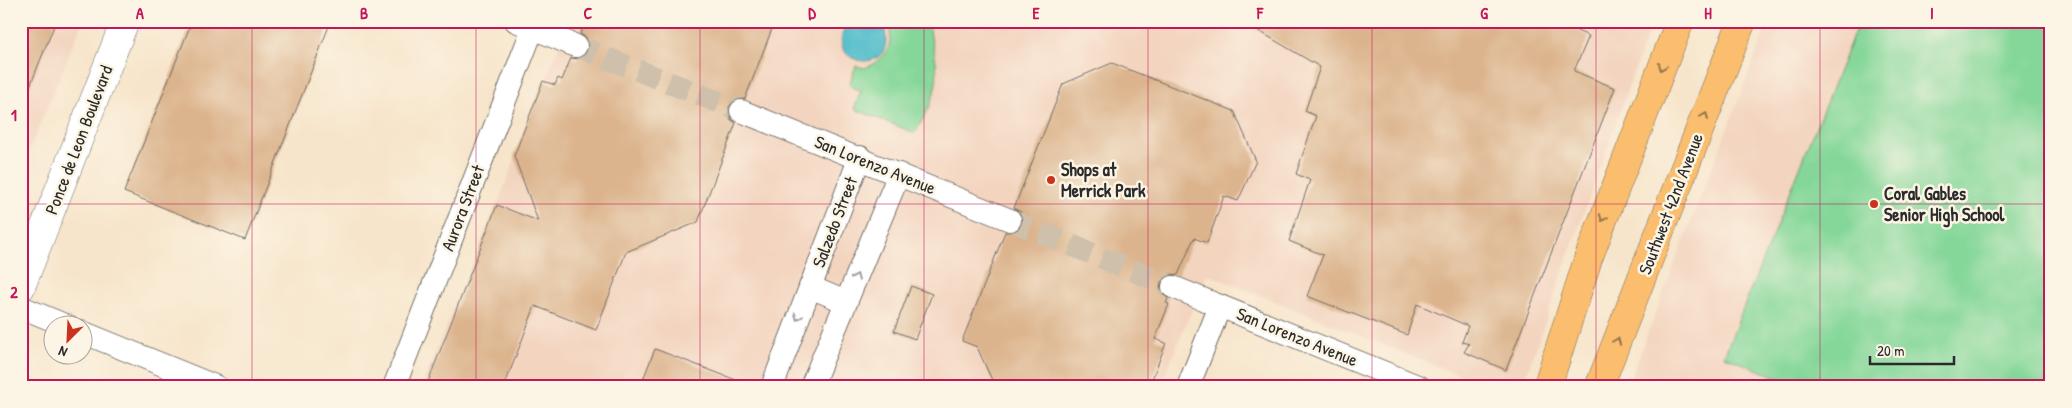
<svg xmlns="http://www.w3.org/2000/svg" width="2072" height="408" font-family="'Patrick Hand',sans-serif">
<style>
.built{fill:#f3d4bf}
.green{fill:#84d799;stroke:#588162}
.water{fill:#50bccb;stroke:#3e747b}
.building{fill:#dbb38c}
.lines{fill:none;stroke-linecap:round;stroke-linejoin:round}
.minor-tunnel{stroke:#cec0ab;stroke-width:22;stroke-dasharray:22 11;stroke-linecap:butt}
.minor-casing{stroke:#726c63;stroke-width:24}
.tertiary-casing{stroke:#726c63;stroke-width:29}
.primary-casing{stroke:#726c63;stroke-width:29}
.minor{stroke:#fff;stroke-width:22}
.tertiary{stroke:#fff;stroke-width:28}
.primary{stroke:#fbbe6e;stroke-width:28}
.oneway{stroke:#93744c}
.oneway2{stroke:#a0a0a0}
.grid{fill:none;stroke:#c2185b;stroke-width:1;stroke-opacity:0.55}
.poi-dot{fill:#c8321e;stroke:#fcf5e5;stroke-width:2}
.labels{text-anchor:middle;stroke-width:5;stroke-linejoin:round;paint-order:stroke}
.street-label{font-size:18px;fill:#2b2b2b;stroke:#fcf5e5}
.poi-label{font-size:18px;font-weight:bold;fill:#2b2b2b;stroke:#fcf5e5;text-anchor:start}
.neatline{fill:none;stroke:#c2185b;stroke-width:2}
.grid-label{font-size:16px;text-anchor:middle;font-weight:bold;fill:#c2185b}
</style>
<rect width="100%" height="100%" fill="#fcf5e5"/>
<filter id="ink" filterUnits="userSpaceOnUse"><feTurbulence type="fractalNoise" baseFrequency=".02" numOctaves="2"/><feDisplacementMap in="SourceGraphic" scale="10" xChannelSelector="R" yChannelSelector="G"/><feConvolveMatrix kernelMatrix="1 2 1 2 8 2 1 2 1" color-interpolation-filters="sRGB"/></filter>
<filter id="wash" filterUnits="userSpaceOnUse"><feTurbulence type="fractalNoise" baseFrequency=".0096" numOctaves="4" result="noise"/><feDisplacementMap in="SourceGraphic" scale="20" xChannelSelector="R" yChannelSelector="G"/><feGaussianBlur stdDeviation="1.12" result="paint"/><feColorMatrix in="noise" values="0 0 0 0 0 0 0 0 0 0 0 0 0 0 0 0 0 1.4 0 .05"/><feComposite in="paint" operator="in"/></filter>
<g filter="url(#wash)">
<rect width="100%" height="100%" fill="#f7e5cb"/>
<g class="built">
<polygon points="21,21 83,21 21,170"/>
<polygon points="569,21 1652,21 1522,387 1489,387 1207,274 1160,387 421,387 497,205"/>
<polygon points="1769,21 2051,21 2051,387 1627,387"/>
</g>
<g class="green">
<path d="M885,21h45c-1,13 3,22 5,35 6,30 -5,52 -20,77l-61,-24 7,-18 -12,-6 7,-19 9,2c19,-8 34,-27 20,-47z"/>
<polygon points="1859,21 2051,21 2051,387 1794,387 1794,384 1724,356"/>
</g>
<path class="water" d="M849,21h29c6,4 8,11 8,18 0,39 -67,22 -37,-18z"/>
<g id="blocks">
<g class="building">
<polygon points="21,21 56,21 22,106 21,105"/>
<polygon points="192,21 331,21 245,240 124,192"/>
<polygon points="585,21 775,21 745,99 733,100 729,107 730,119 736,123 698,222 626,252 596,330 535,306 504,387 426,387 497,205 538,221 514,156 543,81 555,85 558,78 562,80 571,58 578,59 588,51 587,38 580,34"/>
<polygon points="1242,21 1553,21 1589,36 1574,71 1615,88 1506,370 1464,352 1469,344 1462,342 1468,326 1417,304 1407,335 1307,296 1323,255 1289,241 1310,180 1296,174 1316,116 1305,111 1320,67"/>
<polygon points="1112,63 1234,111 1256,161 1238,201 1224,196 1207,243 1194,238 1178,275 1171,274 1161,282 1160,289 1168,299 1166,303 1169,304 1155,339 1166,343 1149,387 995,387 977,347 962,341 1005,232 1018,231 1022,224 1021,212 1014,208 1063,84"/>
<polygon points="911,286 932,294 915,339 894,331"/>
<polygon points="655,349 749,385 748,387 640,387"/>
</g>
</g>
</g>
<g filter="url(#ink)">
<use href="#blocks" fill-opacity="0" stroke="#726c63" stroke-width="1"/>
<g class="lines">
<g class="minor-tunnel">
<polyline points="576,46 741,111"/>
<polyline points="1010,220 1173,287"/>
</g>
<g class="minor-casing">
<g id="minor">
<polyline points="516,21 576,46"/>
<polyline points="741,111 1010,220"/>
<polyline points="810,287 846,302"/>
<polyline points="1173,287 1420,387"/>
<polyline points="21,307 67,326"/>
<polyline points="82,332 217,387"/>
<polyline points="394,387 533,28"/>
<polyline points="772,387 860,157"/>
<polyline points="811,387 899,174"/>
<polyline points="1188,387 1220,306"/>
</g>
</g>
<g class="tertiary-casing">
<polyline id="tertiary" points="21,287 125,21"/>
</g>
<g class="primary-casing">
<g id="primary">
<polyline points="1547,387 1588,259 1680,21"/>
<polyline points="1599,387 1742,21"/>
</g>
</g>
<use href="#minor" class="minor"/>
<use href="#tertiary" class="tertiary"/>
<use href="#primary" class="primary"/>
</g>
<defs><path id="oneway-chevron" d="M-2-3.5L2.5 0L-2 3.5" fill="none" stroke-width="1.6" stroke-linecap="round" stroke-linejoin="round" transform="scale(1.25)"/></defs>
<g class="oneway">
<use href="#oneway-chevron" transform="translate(1662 67) rotate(111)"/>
<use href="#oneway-chevron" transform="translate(1705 116) rotate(-69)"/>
<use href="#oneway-chevron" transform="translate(1603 218) rotate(111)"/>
<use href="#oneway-chevron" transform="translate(1617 341) rotate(-69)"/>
</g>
<g class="oneway2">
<use href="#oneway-chevron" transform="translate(856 277) rotate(-67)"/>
<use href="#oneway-chevron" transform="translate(798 317) rotate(111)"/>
</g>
</g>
<path class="grid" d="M252,21v366M476,21v366M700,21v366M924,21v366M1148,21v366M1372,21v366M1596,21v366M1820,21v366M21,204h2030"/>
<g class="poi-dot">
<circle cx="1051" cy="180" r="5"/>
<circle cx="1874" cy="204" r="5"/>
</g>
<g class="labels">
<g class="street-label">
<text transform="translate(79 140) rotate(-69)" y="6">Ponce de Leon Boulevard</text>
<text transform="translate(875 165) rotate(22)" y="6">San Lorenzo Avenue</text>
<text transform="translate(1671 204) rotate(-69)" y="6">Southwest 42nd Avenue</text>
<text transform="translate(463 208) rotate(-69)" y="6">Aurora Street</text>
<text transform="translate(835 222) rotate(-69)" y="6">Salzedo Street</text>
<text transform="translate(1297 337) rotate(22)" y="6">San Lorenzo Avenue</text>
</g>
<g class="poi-label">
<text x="1061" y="176">Shops at<tspan x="1061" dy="21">Merrick Park</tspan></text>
<text x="1884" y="200">Coral Gables<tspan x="1884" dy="21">Senior High School</tspan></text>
</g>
</g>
<rect width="2072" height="408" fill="none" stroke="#fcf5e5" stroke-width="55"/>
<g transform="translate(68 340) rotate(204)"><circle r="24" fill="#fcf5e5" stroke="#a8a49b"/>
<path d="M0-4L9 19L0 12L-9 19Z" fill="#c8321e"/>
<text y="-8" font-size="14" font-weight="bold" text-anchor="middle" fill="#2b2b2b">N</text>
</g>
<path d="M1870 356v8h84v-8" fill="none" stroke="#2b2b2b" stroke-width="2.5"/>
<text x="1877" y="356" font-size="15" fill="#2b2b2b" stroke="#fcf5e5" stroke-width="4" paint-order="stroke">20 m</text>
<rect x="28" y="28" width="2016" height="352" class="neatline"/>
<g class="grid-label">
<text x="140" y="19">A</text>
<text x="364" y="19">B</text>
<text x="588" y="19">C</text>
<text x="812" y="19">D</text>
<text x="1036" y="19">E</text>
<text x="1260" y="19">F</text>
<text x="1484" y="19">G</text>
<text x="1708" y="19">H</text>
<text x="1932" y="19">I</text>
<text x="14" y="121">1</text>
<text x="14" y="298">2</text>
</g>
</svg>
